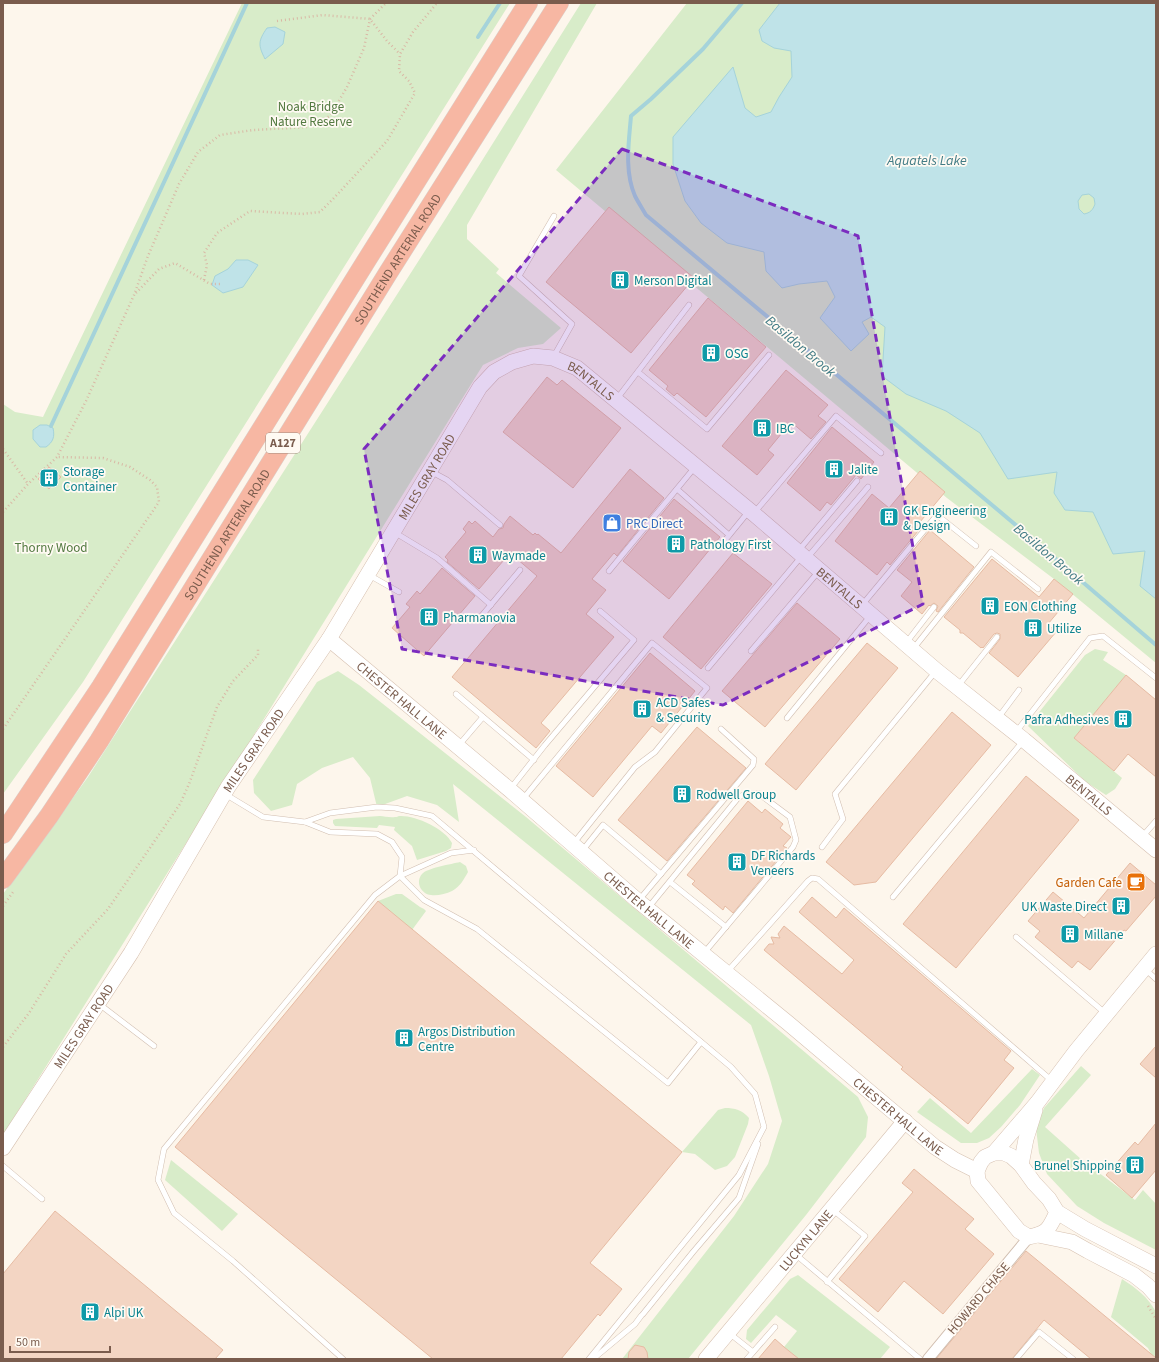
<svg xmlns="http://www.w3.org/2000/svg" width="1159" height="1362" font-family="'Source Sans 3',sans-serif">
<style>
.green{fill:#d8ecc9}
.water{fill:#bfe3e8;stroke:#a5d3da;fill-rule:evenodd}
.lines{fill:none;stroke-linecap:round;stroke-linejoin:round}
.stream{stroke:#a5d3da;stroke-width:4}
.building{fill:#f3d5c3;stroke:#e6bba3}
.lane-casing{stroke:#d1beb0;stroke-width:6}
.street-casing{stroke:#d1beb0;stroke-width:12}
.secondary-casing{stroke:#d6c0b0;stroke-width:16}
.highway-casing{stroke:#dad1cd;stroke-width:20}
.path{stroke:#d9b8a5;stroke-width:2.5;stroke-dasharray:1 3;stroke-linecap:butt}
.lane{stroke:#fff;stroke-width:5}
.street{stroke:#fff;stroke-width:10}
.secondary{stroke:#fff;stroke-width:15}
.highway{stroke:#f7b7a3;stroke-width:19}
.marked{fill:#7b2cbf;fill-opacity:0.2;stroke:#7b2cbf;stroke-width:3;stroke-dasharray:8 5;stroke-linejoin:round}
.labels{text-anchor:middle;stroke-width:3.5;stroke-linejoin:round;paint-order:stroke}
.shield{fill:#fffaf3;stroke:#a28b7f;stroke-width:1}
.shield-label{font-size:12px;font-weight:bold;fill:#7a5c4d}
.park-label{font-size:13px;fill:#537a41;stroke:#fffaf3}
.street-label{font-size:13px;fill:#7a5c4d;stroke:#fffaf3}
.culture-label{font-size:13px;fill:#0d838f;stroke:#fffaf3;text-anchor:start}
.shop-label{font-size:13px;fill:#366cbe;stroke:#fffaf3;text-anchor:start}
.food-label{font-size:13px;fill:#c56008;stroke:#fffaf3;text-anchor:end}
.water-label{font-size:14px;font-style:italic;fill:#437c86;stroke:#fffaf3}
</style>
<rect width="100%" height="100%" fill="#fdf6ec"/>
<g class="green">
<polygon points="242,3 510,3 83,682 3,794 3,404 15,412 43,417"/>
<polygon points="581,3 597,3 467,225 467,239 499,269 496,273 561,328 543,344 518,348 483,365 262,722 3,1135 3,894 88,777 446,218"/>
<polygon points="687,3 1156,3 1156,663 1054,579 947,498 556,170"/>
<polygon points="1095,649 1108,652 1103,660 1126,675 1074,738 1122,778 1115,789 1106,795 1086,782 1028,726 1085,655"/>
<polygon points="338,671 359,685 526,817 858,1097 868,1117 866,1137 806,1215 688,1359 622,1359 734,1216 768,1164 782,1121 769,1076 751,1025 453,784 459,822 437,805 407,796 377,807 370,778 353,757 322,768 297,784 292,805 271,811 254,793 253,780 317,682"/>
<path d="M380,816c4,0 10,2 15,1 5,0 1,-1 6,-1 16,0 44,13 51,27l-1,5 -5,3 -29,9 -5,-14 -18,-16 1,-3 -16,-2 -2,3 -42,-2 -2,-3v-3l3,-1z"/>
<path d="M460,862l6,4 2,6c-4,7 -8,15 -16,19 -6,3 -15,5 -21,4 -10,-1 -16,-13 -9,-21 5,-6 30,-10 38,-12z"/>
<polygon points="396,894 402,894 420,907 424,909 426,911 412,930 378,901"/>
<polygon points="1081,1066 1091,1075 1045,1127 1082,1160 1135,1200 1143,1190 1156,1204 1156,1250 1104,1223 1077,1206 1047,1174 1039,1153 1036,1128 1044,1108"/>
<polygon points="1032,1069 1040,1075 1020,1105 1001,1127 989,1138 977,1143 961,1143 917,1112 930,1098 971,1133"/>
<path d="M725,1108c10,0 17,2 24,10l-1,6 -13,33 -8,9 -12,4 -20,-16 -13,-2 36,-42z"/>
<polygon points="171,1160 238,1214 222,1231 165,1180"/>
<polygon points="798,1275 890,1347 880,1359 799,1359 784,1347 797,1331 776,1315 751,1343 746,1339 747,1330 790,1279"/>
<path d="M1122,1279c14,9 26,18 34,33v47h-8l3,-5 -3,-6 -37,-31z"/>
</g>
<g class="water">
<path d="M780,3h376v596l-16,-13 5,-35 -32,3 -20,-42 -28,-2 -11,-17 3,-21 -49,7 -28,-46 -34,-22 -40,-17 -24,-18 3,-49 -14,-10 -9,5 7,12 -18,17 -31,-33 15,-21 -8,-16 -28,3 -17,4 -16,-17 -2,-19 -37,-9 -26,-20 -16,-22 -12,-37v-27l60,-70 12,41 11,9 15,-5 8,-15 13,-20 -1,-26 -17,-3 -12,-7 -3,-11zM1089,194l5,4 1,6c-2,6 -5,9 -11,10l-5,-5 -1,-8 4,-6z"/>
<path d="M275,27l10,5 -2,12 -18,15c-7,-14 -7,-18 2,-31z"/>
<polygon points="236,260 248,260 258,265 243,287 223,293 212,285 215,276 228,269"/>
<path d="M40,425h7l6,3c2,9 0,14 -7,19h-6l-7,-8v-9z"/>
</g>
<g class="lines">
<g class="stream">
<path d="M742,3l-39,46 -52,50 -20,17c-2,25 -7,55 4,80 3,6 7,12 11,19l383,321 127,109"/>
<polyline points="478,37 500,3"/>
<polyline points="51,426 247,3"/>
</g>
</g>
<g class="building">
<polygon points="609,207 694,278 631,353 546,282"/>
<polygon points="708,298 766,347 706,417 677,393 674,396 666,389 668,386 649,370"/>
<polygon points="786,370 828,405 818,416 826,422 811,439 791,422 768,450 774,455 757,475 722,446"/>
<polygon points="547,377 557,385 562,380 621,428 573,488 503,432"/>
<polygon points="832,427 874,462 861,479 856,475 831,505 827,502 820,511 787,483"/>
<polygon points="49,467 61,477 49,489 38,479"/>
<polygon points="630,469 664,498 617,556 614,553 592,579 606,590 586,614 614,637 541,723 550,731 536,748 452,677 537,576 510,553 479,589 447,562 448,560 445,557 466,532 463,529 469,521 472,524 475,521 493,537 499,529 503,528 504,524 510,516 533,535 535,533 537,535 538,534 561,553"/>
<polygon points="920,471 945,492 920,522 923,525 890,565 887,562 877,575 835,541 872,494 889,508"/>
<polygon points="674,499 720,537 669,599 623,561"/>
<polygon points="930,530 974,567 938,612 936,611 938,606 934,603 930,606 929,605 922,614 901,596 912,582 897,570"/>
<polygon points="733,553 772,584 701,669 663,637"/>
<polygon points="992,559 1039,597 1054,579 1073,594 1048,624 1056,632 1018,677 989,653 1000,639 1000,634 997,633 994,634 983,648 982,647 981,648 963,633 960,633 960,630 944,617"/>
<polygon points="442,568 475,596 424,656 392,628 410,607 406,604 417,591 420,594"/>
<polygon points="797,603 840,639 765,727 722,691"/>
<polygon points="867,643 898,668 796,790 765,764"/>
<polygon points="650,653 695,691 661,733 652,726 593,797 556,766"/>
<polygon points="1126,675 1156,700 1156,777 1128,754 1114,771 1074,738"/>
<polygon points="952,712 991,745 876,882 854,885 826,862"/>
<polygon points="697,727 746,768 667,861 618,820"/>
<polygon points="1026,776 1079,820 956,968 903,924"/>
<polygon points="748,801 762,813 765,809 783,824 780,828 791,837 783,846 787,848 733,913 725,906 723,910 692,884 695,881 687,875"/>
<polygon points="1130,863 1156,885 1156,896 1126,931 1124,930 1090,970 1078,961 1072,968 1035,937 1040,931 1028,921 1053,892 1084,918"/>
<polygon points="812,897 836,918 844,908 1011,1051 1004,1060 1014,1068 968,1124 901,1069 903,1067 764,950 769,944 774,944 771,937 780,938 778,934 784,926 842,974 854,960 799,912"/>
<polygon points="378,901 682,1152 590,1263 622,1289 600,1316 598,1314 561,1359 433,1359 175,1147"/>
<polygon points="1156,1046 1156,1078 1140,1064"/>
<polygon points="1156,1123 1156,1170 1132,1198 1106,1175 1135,1142 1138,1145"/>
<polygon points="914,1169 974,1219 965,1229 994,1254 943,1314 904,1281 878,1312 839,1279 913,1192 902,1183"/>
<polygon points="55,1211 223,1350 215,1359 3,1359 3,1274"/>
<polygon points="1026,1251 1156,1358 1156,1359 1091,1359 1044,1320 1012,1359 936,1359"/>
<polygon points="775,1339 784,1347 799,1359 758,1359"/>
<polygon points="635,1345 644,1347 647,1352 648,1359 628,1359 629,1352"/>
</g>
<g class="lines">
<g class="lane-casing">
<g id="lane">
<polyline points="554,216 519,276 572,324 554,356"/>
<polyline points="638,372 707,429 769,355"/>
<polyline points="616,400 689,305"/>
<polyline points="432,472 447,480 500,525"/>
<polyline points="677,489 729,535"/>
<polyline points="754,513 836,416 881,453"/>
<polyline points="394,532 437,558 491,605"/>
<polyline points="722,544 749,511"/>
<polyline points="799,550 857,481"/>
<polyline points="807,558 868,487"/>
<polyline points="609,571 695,467"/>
<polyline points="369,575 399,592"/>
<polyline points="862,605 937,515 976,546"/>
<polyline points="479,619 520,570"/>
<polyline points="906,643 934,607"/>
<polyline points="913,649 991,552 1038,589"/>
<polyline points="751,651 819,571"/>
<polyline points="708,668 801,557"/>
<polyline points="958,686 997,637"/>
<polyline points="456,694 534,760"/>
<polyline points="787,718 871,615"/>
<polyline points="998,718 1019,690"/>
<polyline points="1016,732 1090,638 1103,636 1156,678"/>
<polyline points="459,745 483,717"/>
<polyline points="511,788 545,745 634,640 600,611"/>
<polyline points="225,794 263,817 305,822 330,832 377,834 392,842 402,857 400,876 424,900 477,929 668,1083 701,1042"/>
<polyline points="522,800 652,643 707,688 655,752 635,767 573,844"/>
<polyline points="305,822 330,813 377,807 395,808 432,816 731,1067 755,1094 764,1127 739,1175 589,1359"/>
<polyline points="1142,837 1156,821"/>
<polyline points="822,847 843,819 835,794 936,671"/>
<polyline points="582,851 603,825 661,874"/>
<polyline points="670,882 726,927"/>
<polyline points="893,897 1024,740"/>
<polyline points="639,900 753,765 754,759 721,729"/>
<polyline points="648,908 738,798 746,793 758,793 790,817 796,840 793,847 704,953"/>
<polyline points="1016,937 1105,1013"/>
<polyline points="1145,969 1156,979"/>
<polyline points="727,972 808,881 812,878 818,879 1051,1080"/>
<polyline points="99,1004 154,1046"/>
<polyline points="3,1166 42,1199"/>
<polyline points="795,1254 920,1359"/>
<polyline points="827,1282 865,1236 833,1210"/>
<polyline points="643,1314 693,1252 739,1198 758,1144"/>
<polyline points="729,1333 753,1352"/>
<polyline points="343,1359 233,1261 174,1213 158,1180 164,1149 375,895 400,876 451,853 474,850"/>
<polyline points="593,1359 635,1324 641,1316"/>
<polyline points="747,1359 775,1327"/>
<polyline points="1016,1359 1039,1332 1073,1359"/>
</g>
</g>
<g class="street-casing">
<polyline id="street" points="928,1359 1029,1237"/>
</g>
<g class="secondary-casing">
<g id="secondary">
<path id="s1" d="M329,639l181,151 128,111 150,122 147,124 20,13 22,11"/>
<path id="s2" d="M3,1148l128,-195 97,-166 101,-148 151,-252 14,-15 18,-10 21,-6 20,2 24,10 177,146 183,157 87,69 132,110"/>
<polyline points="994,1153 1037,1103 1076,1051 1156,954"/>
<polyline points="1021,1165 1026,1139 1035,1110"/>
<path d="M1057,1212c-8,17 -9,21 -28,25l-10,-6 -41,-50 -1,-10 4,-9 4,-5 9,-4h10l7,3 10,9 13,18 15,16 8,13 28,17 71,37"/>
<polyline points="1038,1235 1072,1242 1088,1251 1134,1275 1148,1286 1156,1295"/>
<path id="s3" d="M706,1359l199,-238"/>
</g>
</g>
<g class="highway-casing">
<g id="highway">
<polyline points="3,834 101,687 368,258 528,3"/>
<path id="s4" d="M3,879l46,-63 50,-75 289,-468 171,-270"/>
</g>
</g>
<g class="path">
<polyline points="370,19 386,3"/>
<polyline points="277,21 323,15 370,19 387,41 400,54"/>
<polyline points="204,280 207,265 204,253 217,233 250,211 302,214 320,212 333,199 387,141 415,93 409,81 399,71 400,54 413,32 437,3"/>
<polyline points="136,293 159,269 175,263 210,284 221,284"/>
<polyline points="3,449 28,484"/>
<polyline points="3,512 28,484 57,457 86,401 134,295 148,256 179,184 198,152 220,135 253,130 308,127 330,116 347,87 364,48 370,19"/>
<polyline points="3,729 159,502 157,487 150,480 130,467 103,458 57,457"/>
<polyline points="3,906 13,892"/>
<polyline points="3,1047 29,1013 66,954 108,909 180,804 189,784 217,707 233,681 258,655 258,648"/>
<polyline points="1148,1306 1156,1319"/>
</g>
<use href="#lane" class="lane"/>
<use href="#street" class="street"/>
<use href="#secondary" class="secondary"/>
<use href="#highway" class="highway"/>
</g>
<path class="marked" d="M622,149l236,87 65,368 -200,101 -321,-56 -38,-200z"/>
<defs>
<g id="building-square" transform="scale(1)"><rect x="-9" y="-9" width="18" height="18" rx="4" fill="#0f9aa8" stroke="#fffaf3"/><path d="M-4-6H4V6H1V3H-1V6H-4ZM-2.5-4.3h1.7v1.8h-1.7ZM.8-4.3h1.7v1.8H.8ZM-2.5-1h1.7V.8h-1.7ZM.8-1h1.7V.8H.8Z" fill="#fff"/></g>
<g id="shop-square" transform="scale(1)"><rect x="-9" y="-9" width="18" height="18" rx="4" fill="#3f7fe0" stroke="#fffaf3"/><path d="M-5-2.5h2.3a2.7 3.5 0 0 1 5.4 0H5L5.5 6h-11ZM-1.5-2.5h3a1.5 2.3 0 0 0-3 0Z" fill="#fff"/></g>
<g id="cafe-square" transform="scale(1)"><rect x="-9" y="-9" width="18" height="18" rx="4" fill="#e8710a" stroke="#fffaf3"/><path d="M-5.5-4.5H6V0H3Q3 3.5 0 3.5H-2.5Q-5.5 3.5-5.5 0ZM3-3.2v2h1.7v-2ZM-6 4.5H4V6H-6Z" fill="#fff"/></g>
</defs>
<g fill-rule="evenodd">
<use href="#building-square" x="620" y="280"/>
<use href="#building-square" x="711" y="353"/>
<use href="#building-square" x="762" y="428"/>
<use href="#building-square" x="834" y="469"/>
<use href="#building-square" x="49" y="478"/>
<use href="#building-square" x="889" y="517"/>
<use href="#shop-square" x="612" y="523"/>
<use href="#building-square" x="676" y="544"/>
<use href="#building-square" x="478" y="555"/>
<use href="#building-square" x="990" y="606"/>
<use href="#building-square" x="429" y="617"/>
<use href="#building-square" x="1033" y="628"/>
<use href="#building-square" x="642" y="709"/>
<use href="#building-square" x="1123" y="719"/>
<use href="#building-square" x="682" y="794"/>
<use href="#building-square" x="737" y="862"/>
<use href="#cafe-square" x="1136" y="882"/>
<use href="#building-square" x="1121" y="906"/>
<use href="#building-square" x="1070" y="934"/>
<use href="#building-square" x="404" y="1038"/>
<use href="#building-square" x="1135" y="1165"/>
<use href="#building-square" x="90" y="1312"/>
</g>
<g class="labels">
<rect class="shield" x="266" y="433" width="34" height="20" rx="3"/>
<g class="shield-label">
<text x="283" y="447">A127</text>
</g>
<g class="park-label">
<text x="311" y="111">Noak Bridge<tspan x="311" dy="15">Nature Reserve</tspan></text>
<text x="51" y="552">Thorny Wood</text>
</g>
<g class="street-label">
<text dy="5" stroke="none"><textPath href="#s4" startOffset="735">SOUTHEND ARTERIAL ROAD</textPath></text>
<text dy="5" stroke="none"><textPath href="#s2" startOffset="1026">BENTALLS</textPath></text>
<text dy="5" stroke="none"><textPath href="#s2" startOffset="794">MILES GRAY ROAD</textPath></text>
<text dy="5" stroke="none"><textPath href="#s4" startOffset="411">SOUTHEND ARTERIAL ROAD</textPath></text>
<text dy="5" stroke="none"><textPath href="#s2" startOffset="1350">BENTALLS</textPath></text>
<text dy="5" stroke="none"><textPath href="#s1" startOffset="95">CHESTER HALL LANE</textPath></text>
<text dy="5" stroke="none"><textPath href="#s2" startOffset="470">MILES GRAY ROAD</textPath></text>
<text dy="5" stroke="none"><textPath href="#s2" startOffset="1674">BENTALLS</textPath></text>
<text dy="5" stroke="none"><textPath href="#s1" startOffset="419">CHESTER HALL LANE</textPath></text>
<text dy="5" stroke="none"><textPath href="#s2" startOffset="146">MILES GRAY ROAD</textPath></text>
<text dy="5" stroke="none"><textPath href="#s1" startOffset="743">CHESTER HALL LANE</textPath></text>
<text dy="5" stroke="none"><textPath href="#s3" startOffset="155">LUCKYN LANE</textPath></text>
<text transform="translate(978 1298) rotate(-50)" y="5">HOWARD CHASE</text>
</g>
<g class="culture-label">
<text x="634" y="285">Merson Digital</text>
<text x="725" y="358">OSG</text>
<text x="776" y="433">IBC</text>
<text x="848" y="474">Jalite</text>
<text x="63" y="476">Storage<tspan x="63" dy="15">Container</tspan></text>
<text x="903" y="515">GK Engineering<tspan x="903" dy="15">&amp; Design</tspan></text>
<text x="690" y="549">Pathology First</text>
<text x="492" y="560">Waymade</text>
<text x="1004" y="611">EON Clothing</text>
<text x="443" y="622">Pharmanovia</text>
<text x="1047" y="633">Utilize</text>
<text x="656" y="707">ACD Safes<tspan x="656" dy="15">&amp; Security</tspan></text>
<text x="1109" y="724" text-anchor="end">Pafra Adhesives</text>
<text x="696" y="799">Rodwell Group</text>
<text x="751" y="860">DF Richards<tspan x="751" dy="15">Veneers</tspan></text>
<text x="1107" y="911" text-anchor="end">UK Waste Direct</text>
<text x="1084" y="939">Millane</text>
<text x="418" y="1036">Argos Distribution<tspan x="418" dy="15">Centre</tspan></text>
<text x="1121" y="1170" text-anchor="end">Brunel Shipping</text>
<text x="104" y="1317">Alpi UK</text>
</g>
<g class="shop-label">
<text x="626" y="528">PRC Direct</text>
</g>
<g class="food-label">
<text x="1122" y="887">Garden Cafe</text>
</g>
<g class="water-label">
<text x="927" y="165">Aquatels Lake</text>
<text transform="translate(801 346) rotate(40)" y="5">Basildon Brook</text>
<text transform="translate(1049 554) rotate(40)" y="5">Basildon Brook</text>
</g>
</g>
<rect width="1159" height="1362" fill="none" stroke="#7a5c4d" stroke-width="8"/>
<path d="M10 1346v6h100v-6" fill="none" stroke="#7a5c4d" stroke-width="2"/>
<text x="16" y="1346" font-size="12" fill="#7a5c4d" stroke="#fffaf3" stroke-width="3" paint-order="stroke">50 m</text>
</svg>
